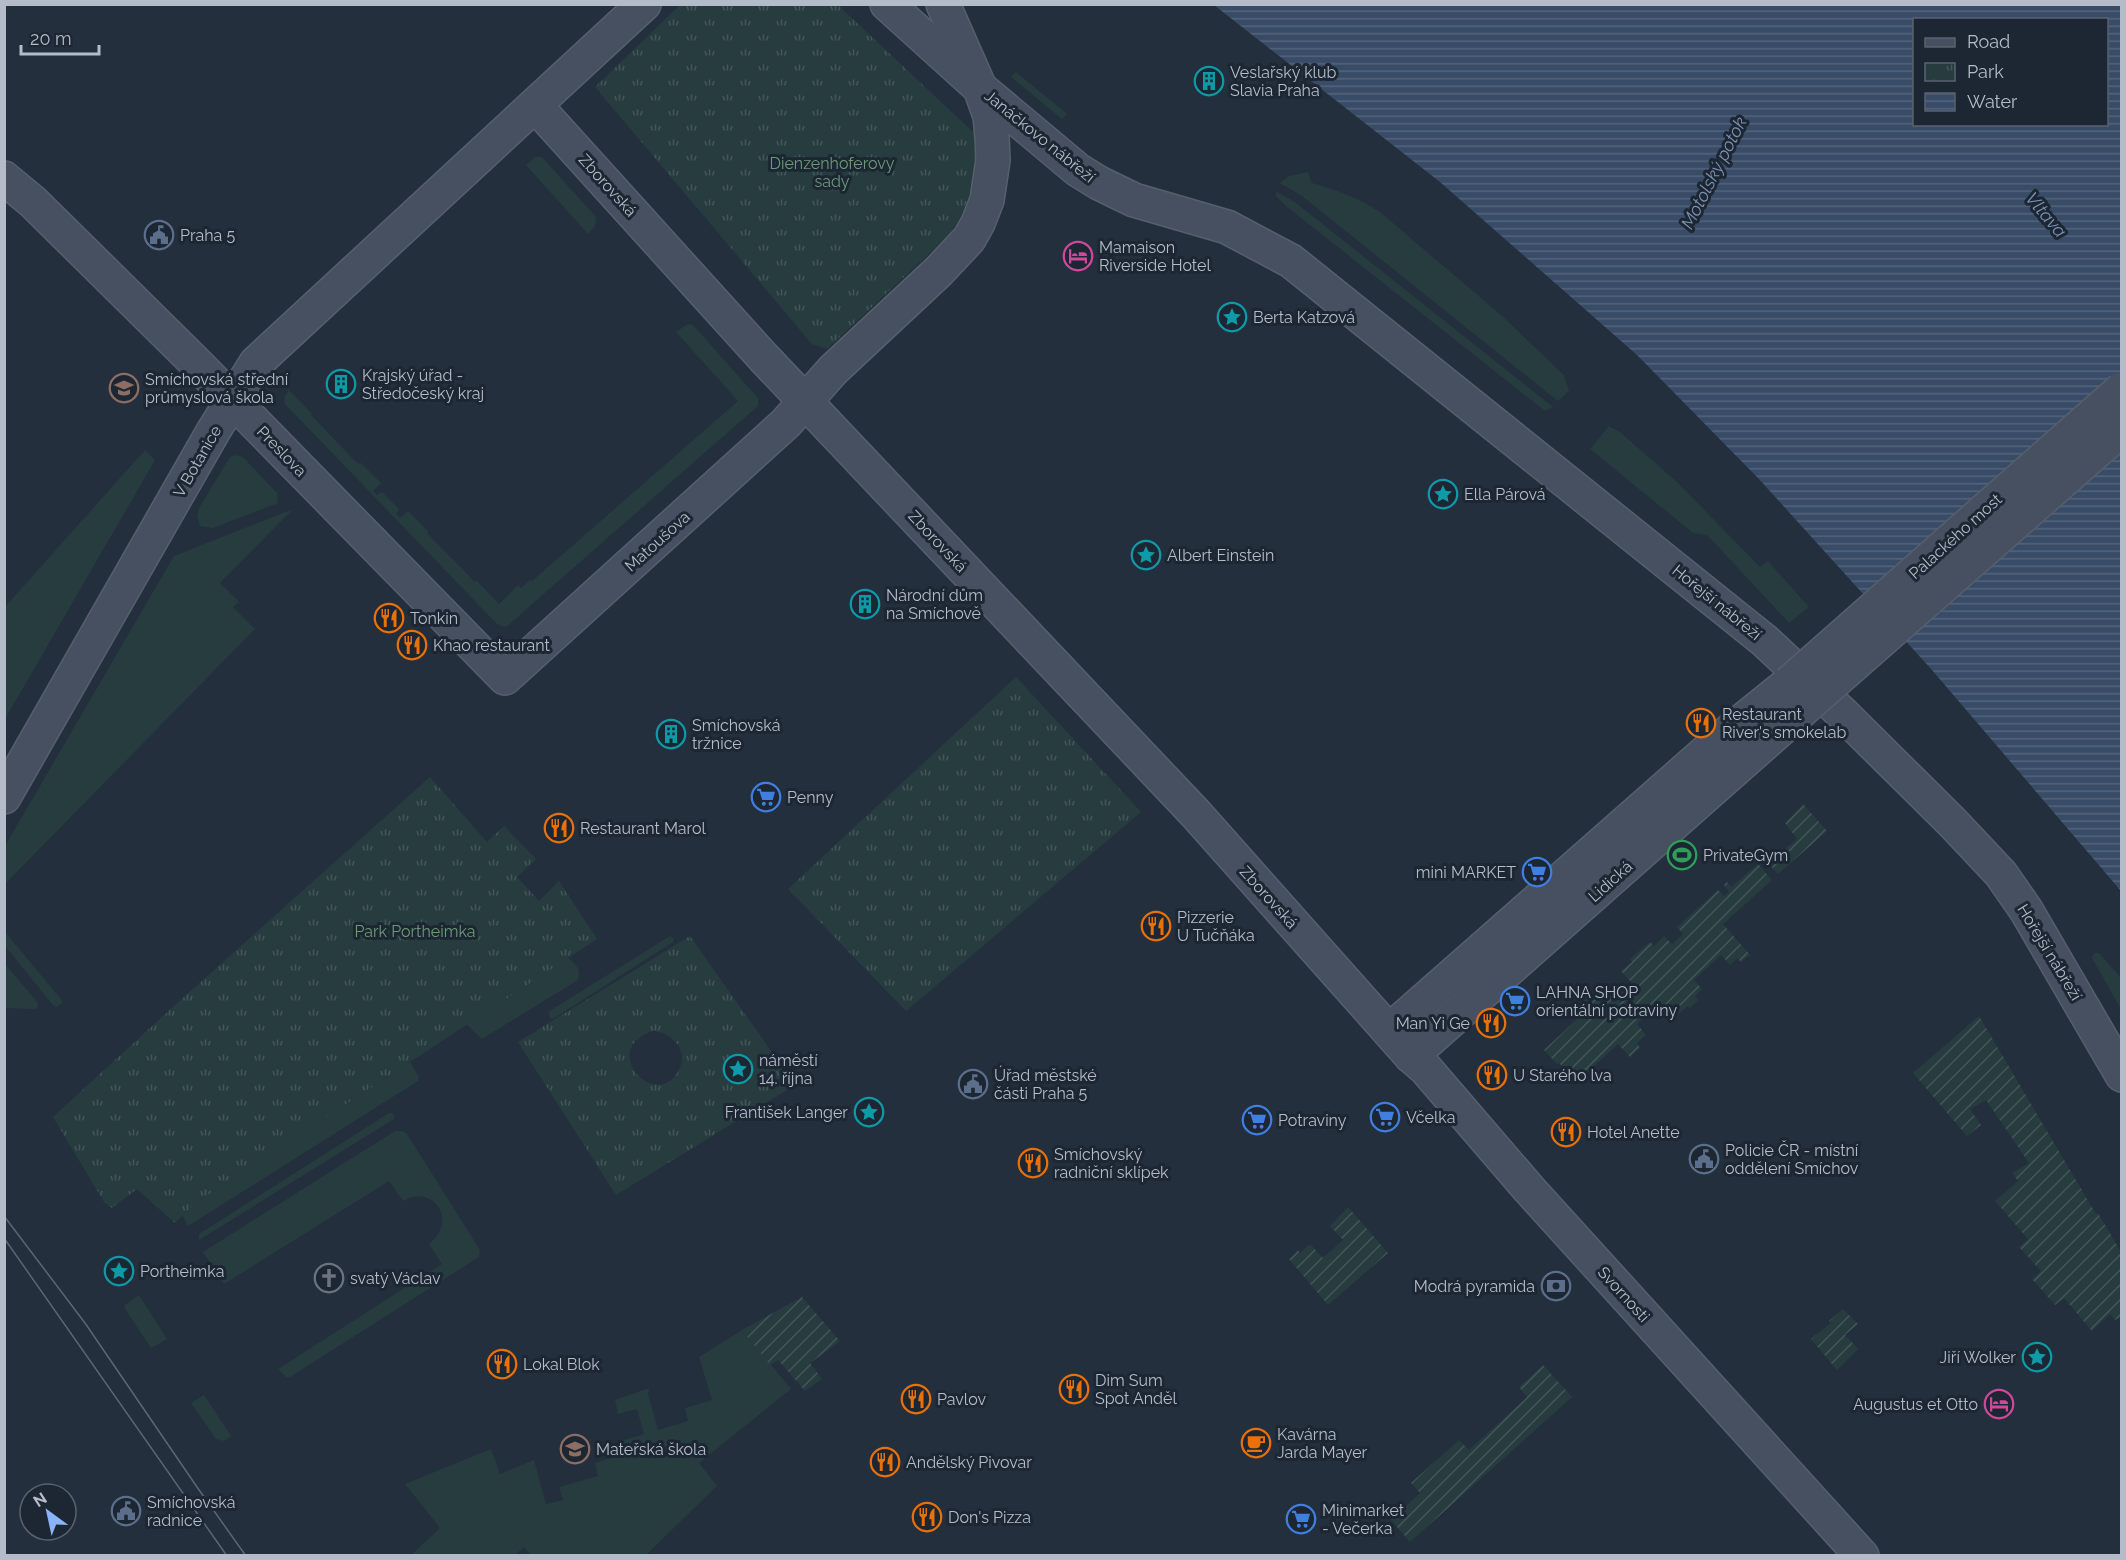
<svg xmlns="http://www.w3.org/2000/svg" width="2126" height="1560" font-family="Raleway,sans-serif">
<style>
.grass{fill:#263c3f}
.park{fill:url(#park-tufts);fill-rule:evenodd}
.garden{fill:url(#garden-furrows)}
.water{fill:url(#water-rules);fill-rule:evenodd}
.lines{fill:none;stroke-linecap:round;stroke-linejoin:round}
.secondary-casing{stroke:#565f6c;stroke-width:36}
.secondary{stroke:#465061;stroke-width:33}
.tram{stroke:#5a6575;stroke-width:1.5}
.secondary-bridge-casing{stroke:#565f6c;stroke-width:36;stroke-linecap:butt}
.secondary-bridge{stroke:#465061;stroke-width:33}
.labels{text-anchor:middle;stroke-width:6;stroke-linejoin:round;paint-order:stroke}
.poi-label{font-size:16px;fill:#b4bcc9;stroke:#1d2633;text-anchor:start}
.street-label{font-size:16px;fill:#b4bcc9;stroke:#1d2633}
.park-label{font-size:16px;fill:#6b9a76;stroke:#1d2633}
.water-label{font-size:18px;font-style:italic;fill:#7c92b1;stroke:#1d2633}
</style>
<defs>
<pattern id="park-tufts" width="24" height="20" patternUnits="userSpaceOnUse" patternTransform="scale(1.5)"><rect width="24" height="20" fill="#263c3f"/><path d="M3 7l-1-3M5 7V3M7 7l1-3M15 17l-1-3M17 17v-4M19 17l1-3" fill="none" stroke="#435659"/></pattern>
<pattern id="garden-furrows" width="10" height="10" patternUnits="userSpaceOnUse" patternTransform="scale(1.5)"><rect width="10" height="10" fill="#263c3f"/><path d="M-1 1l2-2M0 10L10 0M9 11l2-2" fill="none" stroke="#435659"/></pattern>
<pattern id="water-rules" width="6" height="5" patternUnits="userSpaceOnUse" patternTransform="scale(1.5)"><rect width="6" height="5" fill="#394c67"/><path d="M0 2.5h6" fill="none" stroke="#53647b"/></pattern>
</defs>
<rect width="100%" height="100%" fill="#242f3e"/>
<g class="grass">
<polygon points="1016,72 1067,114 1062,119 1011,77"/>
<polygon points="535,157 542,157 596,217 595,226 588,234 526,165"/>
<path d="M1308,172l4,11c24,7 47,15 68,29l122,104 62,59 5,16 -11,10 -256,-205 -22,-13 9,-7z"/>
<polygon points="1276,191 1296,203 1553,407 1545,411 1286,206 1276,196"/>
<polygon points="688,324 693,325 758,398 758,406 506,627 497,624 284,403 285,396 289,390 312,414 311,415 358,464 361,463 381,483 373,491 377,495 382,492 399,509 396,514 400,518 408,511 428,531 427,533 475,582 476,580 499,604 518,585 521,588 530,580 532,581 738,401 676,332"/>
<polygon points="1609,426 1621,433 1676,481 1760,567 1768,561 1809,607 1789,623 1707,535 1693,533 1590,449"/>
<polygon points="145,450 155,460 5,719 5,607"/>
<polygon points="237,455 243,457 277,493 278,503 213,528 200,526 197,515 199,508 230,457"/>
<polygon points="293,509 220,583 239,602 233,607 255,629 5,884 5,846 174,556"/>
<polygon points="5,932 60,998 63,1002 57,1007 53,1005 5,946"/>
<polygon points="670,936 674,939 673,942 553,1019 550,1018 548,1012"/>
<polygon points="2094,953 2099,953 2121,978 2121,1009 2092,958"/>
<path d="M567,957c9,8 14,11 11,23l-96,59 -16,-15z"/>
<polygon points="4,963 38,1003 37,1009 5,1008"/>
<polygon points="410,1062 419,1077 418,1081 188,1226 182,1215 194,1204"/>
<polygon points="389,1113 393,1113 394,1119 199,1240 199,1234"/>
<path d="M395,1131h8l4,3 73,116 -1,7 -189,120h-4l-8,-8 164,-105 -13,-20c31,-25 2,-61 -26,-43l-14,-20 -165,103 -21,-32z"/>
<polygon points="139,1295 167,1339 151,1348 125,1309 125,1305"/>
<polygon points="742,1330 791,1389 699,1463 717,1486 646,1555 531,1555 524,1547 515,1555 411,1555 440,1528 405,1484 491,1449 500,1474 534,1460 546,1504 563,1500 559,1487 598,1476 595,1463 621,1455 618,1442 644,1434 637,1409 618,1414 615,1400 649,1388 648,1394 658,1430 688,1421 685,1408 712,1400 699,1357"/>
<polygon points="204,1395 231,1436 224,1441 216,1439 191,1403"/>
</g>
<g class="park">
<path d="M680,5h158l138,130c2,37 -6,70 -27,100l-122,114 -15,-5 -217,-257z"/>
<polygon points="1016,677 1141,812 906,1011 788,889"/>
<polygon points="430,777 487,842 504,826 536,859 517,877 539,901 559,881 597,939 194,1204 175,1223 137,1189 112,1208 104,1202 53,1117 175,1005"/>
<path d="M690,936l105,149 -179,110 -98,-153zM653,1031c19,2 36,18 26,39 -23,43 -82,-21 -26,-39z"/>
</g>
<g class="garden">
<polygon points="1803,804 1827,831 1778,874 1768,863 1797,839 1785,823"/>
<polygon points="1758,864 1772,880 1723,924 1750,955 1741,962 1737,958 1730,965 1721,955 1694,980 1702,989 1695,996 1698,1000 1690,1008 1688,1006 1677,1015 1673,1011 1663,1020 1653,1009 1637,1024 1646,1035 1637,1043 1640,1048 1630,1057 1618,1044 1583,1076 1565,1072 1562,1069 1563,1067 1559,1063 1557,1064 1544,1050 1587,1010 1581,1003 1603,987 1614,999 1632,983 1621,971 1632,962 1630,959 1650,942 1654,946 1664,936 1672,944 1683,934 1677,927 1718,890 1724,896 1729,892 1724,885 1727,882 1731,887"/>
<polygon points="1979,1016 2096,1214 2098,1213 2121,1252 2121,1317 2115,1320 2110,1314 2092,1331 2064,1298 2055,1305 2032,1279 2041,1271 2019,1247 2028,1239 1995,1201 2018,1181 2012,1173 2029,1163 1986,1100 1970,1109 1981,1125 1967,1136 1913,1073"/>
<polygon points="1348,1207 1388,1253 1328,1305 1289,1259 1298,1250 1300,1253 1310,1244 1323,1258 1343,1240 1330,1226"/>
<polygon points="802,1297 840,1341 810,1363 822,1379 805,1391 778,1360 770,1365 742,1330"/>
<polygon points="1843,1309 1858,1324 1845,1335 1858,1349 1837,1370 1811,1339 1831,1323 1829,1321"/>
<polygon points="1543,1365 1572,1397 1410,1542 1391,1520 1420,1493 1411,1483 1459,1440 1469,1450 1527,1397 1519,1387"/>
</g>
<path class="water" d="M1214,5h907v886l-189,-221 -174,-192 -121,-123 -197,-173zM1914,20h192v104h-192z"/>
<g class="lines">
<g class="secondary-casing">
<g id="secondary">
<polyline points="887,4 980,88 1078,170 1099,183 1134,200 1227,227 1291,261 1765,641 1845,716 1953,823 2001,874 2026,910 2122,1075"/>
<polyline points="535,105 763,357 1196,814 1411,1056 1425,1068 1529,1189 1862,1556"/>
<polyline points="4,178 33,202 200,367 505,678 786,423 833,370 939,271 969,239 978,223 987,200 993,160 992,137 990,116 980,88 943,4"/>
<polyline points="4,797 214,430 256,363 644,4"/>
<polyline points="1389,1031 1732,729 1789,683"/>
<polyline points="1411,1056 1809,704"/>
</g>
</g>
<use href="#secondary" class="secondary"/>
<g class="tram">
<polyline points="4,1216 85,1323 197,1487 246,1556"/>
<polyline points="4,1238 227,1556"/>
</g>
<g class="secondary-bridge-casing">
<g id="secondary-bridge">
<polyline points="1789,683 2122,389"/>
<polyline points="1809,704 2122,429"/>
</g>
</g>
<use href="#secondary-bridge" class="secondary-bridge"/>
</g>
<defs>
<g id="building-ring" transform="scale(1.5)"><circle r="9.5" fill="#1d2633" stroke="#0f9aa8" stroke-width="1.5"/><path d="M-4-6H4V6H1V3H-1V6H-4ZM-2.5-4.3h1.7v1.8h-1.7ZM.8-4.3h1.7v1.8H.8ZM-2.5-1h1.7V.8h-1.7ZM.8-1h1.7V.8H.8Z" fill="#0f9aa8"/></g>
<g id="civic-ring" transform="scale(1.5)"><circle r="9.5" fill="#1d2633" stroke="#5c6f8a" stroke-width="1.5"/><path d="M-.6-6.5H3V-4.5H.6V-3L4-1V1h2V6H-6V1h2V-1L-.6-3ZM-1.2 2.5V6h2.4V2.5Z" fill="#5c6f8a"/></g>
<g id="hotel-ring" transform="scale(1.5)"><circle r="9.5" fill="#1d2633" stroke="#d1479c" stroke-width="1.5"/><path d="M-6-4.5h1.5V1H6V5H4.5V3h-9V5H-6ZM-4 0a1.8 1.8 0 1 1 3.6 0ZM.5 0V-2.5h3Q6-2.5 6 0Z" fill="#d1479c"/></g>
<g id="sight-ring" transform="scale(1.5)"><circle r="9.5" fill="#1d2633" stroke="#0f9aa8" stroke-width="1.5"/><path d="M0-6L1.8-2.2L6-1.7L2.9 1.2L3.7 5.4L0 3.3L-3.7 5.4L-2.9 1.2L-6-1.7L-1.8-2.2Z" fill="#0f9aa8"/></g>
<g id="school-ring" transform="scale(1.5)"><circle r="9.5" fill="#1d2633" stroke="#8d6e63" stroke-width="1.5"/><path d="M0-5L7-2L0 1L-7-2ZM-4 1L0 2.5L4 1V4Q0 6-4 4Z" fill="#8d6e63"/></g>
<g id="restaurant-ring" transform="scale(1.5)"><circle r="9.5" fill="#1d2633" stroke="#e8710a" stroke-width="1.5"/><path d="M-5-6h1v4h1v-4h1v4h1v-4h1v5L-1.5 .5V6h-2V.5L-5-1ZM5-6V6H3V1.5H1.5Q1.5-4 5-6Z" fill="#e8710a"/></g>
<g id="supermarket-ring" transform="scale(1.5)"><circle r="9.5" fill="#1d2633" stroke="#3f7fe0" stroke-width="1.5"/><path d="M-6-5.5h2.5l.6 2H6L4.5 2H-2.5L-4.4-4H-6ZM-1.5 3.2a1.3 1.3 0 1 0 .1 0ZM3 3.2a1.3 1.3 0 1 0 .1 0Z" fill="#3f7fe0"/></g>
<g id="stadium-ring" transform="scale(1.5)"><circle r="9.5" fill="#1d2633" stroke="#2e9e5b" stroke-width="1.5"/><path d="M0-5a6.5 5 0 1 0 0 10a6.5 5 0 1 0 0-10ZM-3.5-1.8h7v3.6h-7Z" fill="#2e9e5b"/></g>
<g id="church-ring" transform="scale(1.5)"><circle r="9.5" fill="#1d2633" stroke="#6b7280" stroke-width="1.5"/><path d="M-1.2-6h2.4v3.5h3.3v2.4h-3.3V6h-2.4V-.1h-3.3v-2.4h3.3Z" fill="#6b7280"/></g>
<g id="bank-ring" transform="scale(1.5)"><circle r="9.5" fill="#1d2633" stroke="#5c6f8a" stroke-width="1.5"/><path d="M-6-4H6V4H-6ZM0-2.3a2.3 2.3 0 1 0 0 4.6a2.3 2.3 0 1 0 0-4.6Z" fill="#5c6f8a"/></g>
<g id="cafe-ring" transform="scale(1.5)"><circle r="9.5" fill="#1d2633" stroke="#e8710a" stroke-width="1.5"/><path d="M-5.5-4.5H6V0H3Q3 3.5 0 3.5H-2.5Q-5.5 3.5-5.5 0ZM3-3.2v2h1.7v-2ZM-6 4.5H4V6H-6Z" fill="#e8710a"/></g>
</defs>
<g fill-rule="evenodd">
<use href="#building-ring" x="1209" y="81"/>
<use href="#civic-ring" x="159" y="235"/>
<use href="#hotel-ring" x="1078" y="256"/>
<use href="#sight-ring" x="1232" y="317"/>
<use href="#building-ring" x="341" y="384"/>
<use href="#school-ring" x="124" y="388"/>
<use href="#sight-ring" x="1443" y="494"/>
<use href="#sight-ring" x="1146" y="555"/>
<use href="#building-ring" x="865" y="604"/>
<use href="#restaurant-ring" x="389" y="618"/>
<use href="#restaurant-ring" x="412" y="645"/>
<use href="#restaurant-ring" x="1701" y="723"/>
<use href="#building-ring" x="671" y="734"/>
<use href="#supermarket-ring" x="766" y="797"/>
<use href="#restaurant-ring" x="559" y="828"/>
<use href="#stadium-ring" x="1682" y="855"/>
<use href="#supermarket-ring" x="1537" y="872"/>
<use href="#restaurant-ring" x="1156" y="926"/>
<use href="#supermarket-ring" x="1515" y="1001"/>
<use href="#restaurant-ring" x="1491" y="1023"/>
<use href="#sight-ring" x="738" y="1069"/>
<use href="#restaurant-ring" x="1492" y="1075"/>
<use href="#civic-ring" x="973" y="1084"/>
<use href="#sight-ring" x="869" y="1112"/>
<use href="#supermarket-ring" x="1385" y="1117"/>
<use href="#supermarket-ring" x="1257" y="1120"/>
<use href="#restaurant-ring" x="1566" y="1132"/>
<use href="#civic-ring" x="1704" y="1159"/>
<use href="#restaurant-ring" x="1033" y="1163"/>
<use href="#sight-ring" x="119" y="1271"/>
<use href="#church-ring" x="329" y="1278"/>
<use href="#bank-ring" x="1556" y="1286"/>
<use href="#sight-ring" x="2037" y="1357"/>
<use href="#restaurant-ring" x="502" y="1364"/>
<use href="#restaurant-ring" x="1074" y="1389"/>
<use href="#restaurant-ring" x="916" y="1399"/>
<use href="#hotel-ring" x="1999" y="1404"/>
<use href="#cafe-ring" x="1256" y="1443"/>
<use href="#school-ring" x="575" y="1449"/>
<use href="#restaurant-ring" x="885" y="1462"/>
<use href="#civic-ring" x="126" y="1511"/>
<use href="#restaurant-ring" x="927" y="1517"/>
<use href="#supermarket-ring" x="1301" y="1519"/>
</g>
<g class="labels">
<g class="poi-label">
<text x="1230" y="78">Veslařský klub<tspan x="1230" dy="18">Slavia Praha</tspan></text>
<text x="180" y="241">Praha 5</text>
<text x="1099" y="253">Mamaison<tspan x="1099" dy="18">Riverside Hotel</tspan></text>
<text x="1253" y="323">Berta Katzová</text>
<text x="362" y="381">Krajský úřad -<tspan x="362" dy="18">Středočeský kraj</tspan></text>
<text x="145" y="385">Smíchovská střední<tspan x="145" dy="18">průmyslová škola</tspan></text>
<text x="1464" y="500">Ella Párová</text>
<text x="1167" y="561">Albert Einstein</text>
<text x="886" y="601">Národní dům<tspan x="886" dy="18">na Smíchově</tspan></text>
<text x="410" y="624">Tonkin</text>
<text x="433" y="651">Khao restaurant</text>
<text x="1722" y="720">Restaurant<tspan x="1722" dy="18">River's smokelab</tspan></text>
<text x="692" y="731">Smíchovská<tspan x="692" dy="18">tržnice</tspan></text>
<text x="787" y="803">Penny</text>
<text x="580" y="834">Restaurant Marol</text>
<text x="1703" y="861">PrivateGym</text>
<text x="1516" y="878" text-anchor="end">mini MARKET</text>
<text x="1177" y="923">Pizzerie<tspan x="1177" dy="18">U Tučňáka</tspan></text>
<text x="1536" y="998">LAHNA SHOP<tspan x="1536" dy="18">orientální potraviny</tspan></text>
<text x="1470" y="1029" text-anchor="end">Man Yi Ge</text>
<text x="759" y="1066">náměstí<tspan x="759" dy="18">14. října</tspan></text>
<text x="994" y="1081">Úřad městské<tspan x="994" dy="18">části Praha 5</tspan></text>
<text x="1513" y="1081">U Starého lva</text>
<text x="848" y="1118" text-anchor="end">František Langer</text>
<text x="1406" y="1123">Včelka</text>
<text x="1278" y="1126">Potraviny</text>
<text x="1587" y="1138">Hotel Anette</text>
<text x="1725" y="1156">Policie ČR - místní<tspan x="1725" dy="18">oddělení Smíchov</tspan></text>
<text x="1054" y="1160">Smíchovský<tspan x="1054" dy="18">radniční sklípek</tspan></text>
<text x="140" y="1277">Portheimka</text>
<text x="350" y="1284">svatý Václav</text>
<text x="1535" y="1292" text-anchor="end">Modrá pyramida</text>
<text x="2016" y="1363" text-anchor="end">Jiří Wolker</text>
<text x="523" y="1370">Lokal Blok</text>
<text x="1095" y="1386">Dim Sum<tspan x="1095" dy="18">Spot Anděl</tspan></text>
<text x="937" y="1405">Pavlov</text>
<text x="1978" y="1410" text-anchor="end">Augustus et Otto</text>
<text x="1277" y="1440">Kavárna<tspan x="1277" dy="18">Jarda Mayer</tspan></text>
<text x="596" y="1455">Mateřská škola</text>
<text x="906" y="1468">Andělský Pivovar</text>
<text x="147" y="1508">Smíchovská<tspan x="147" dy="18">radnice</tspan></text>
<text x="1322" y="1516">Minimarket<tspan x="1322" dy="18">- Večerka</tspan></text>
<text x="948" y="1523">Don's Pizza</text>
</g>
<g class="street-label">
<text transform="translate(1040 136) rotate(39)" y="6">Janáčkovo nábřeží</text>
<text transform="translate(608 185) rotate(48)" y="6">Zborovská</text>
<text transform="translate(282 451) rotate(46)" y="6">Preslova</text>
<text transform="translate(197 461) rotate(-60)" y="6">V Botanice</text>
<text transform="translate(1955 536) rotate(-42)" y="6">Palackého most</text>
<text transform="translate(657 541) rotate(-42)" y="6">Matoušova</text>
<text transform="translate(938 541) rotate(47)" y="6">Zborovská</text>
<text transform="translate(1717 602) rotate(39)" y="6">Hořejší nábřeží</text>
<text transform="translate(1610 881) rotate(-42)" y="6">Lidická</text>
<text transform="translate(1269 897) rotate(48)" y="6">Zborovská</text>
<text transform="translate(2050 952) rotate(59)" y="6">Hořejší nábřeží</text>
<text transform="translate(1624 1294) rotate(48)" y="6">Svornosti</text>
</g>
<g class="park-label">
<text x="832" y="169">Dienzenhoferovy<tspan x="832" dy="18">sady</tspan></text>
<text x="415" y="937">Park Portheimka</text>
</g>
<g class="water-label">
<text transform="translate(1714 173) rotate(-63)" y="6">Motolský potok</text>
<text transform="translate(2046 215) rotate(50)" y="6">Vltava</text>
</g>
</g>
<rect width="2126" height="1560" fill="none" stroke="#b4bcc9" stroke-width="12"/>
<rect x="1913" y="18" width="195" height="108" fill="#1d2633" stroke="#59626f" stroke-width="1.5"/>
<rect x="1925" y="38" width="30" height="9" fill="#465061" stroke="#59626f" stroke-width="1.5"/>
<text x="1967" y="48" font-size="18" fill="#b4bcc9">Road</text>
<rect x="1925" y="63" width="30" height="18" fill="url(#park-tufts)" stroke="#59626f" stroke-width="1.5"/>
<text x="1967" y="78" font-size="18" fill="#b4bcc9">Park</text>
<rect x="1925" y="93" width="30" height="18" fill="url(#water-rules)" stroke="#59626f" stroke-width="1.5"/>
<text x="1967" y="108" font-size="18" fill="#b4bcc9">Water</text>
<g transform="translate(48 1512) rotate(327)"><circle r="28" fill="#1d2633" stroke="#59626f" stroke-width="1.5"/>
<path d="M0-4.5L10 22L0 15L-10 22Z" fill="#8ab4f8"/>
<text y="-9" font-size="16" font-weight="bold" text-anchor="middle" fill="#b4bcc9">N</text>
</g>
<path d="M21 45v9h78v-9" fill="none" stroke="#b4bcc9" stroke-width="3"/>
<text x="30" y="45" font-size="18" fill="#b4bcc9" stroke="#1d2633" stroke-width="4.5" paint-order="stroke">20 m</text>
</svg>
